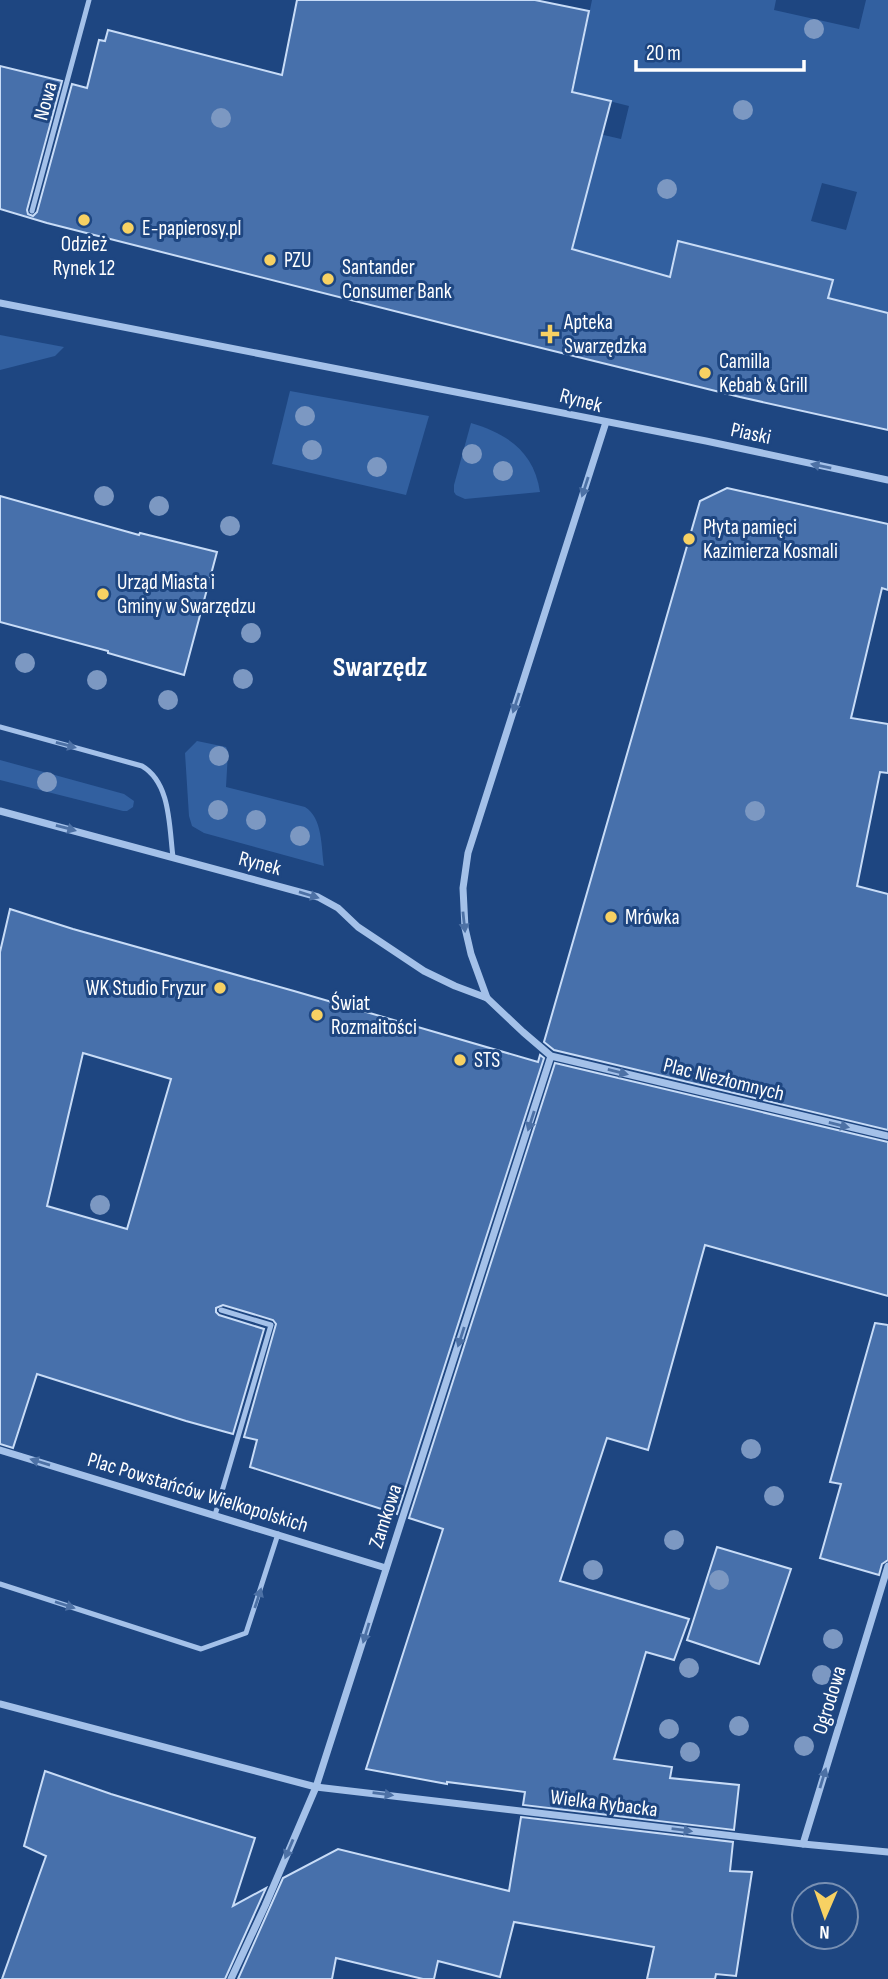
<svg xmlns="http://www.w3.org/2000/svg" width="888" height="1979" font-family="'Sofia Sans Condensed',sans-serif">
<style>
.green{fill:#3260a0;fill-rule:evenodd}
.building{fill:#4770ab;stroke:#c8dcf7;stroke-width:2;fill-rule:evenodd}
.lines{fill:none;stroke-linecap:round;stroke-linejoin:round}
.service{stroke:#a4c1e9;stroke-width:5}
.minor{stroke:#a4c1e9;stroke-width:7}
.tree{fill:#7c98c2}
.oneway{fill:#4d71a5}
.poi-dot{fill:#f7d163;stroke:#1e4681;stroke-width:2.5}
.labels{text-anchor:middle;stroke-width:6;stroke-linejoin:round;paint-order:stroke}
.street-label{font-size:21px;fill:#fff;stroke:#1e4681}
.poi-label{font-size:21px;fill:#fff;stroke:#1e4681;text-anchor:start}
.district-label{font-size:28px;font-weight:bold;fill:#fff;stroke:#1e4681}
</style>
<rect width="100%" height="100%" fill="#1e4681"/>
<g class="green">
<path d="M592,0h184l-2,10 85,19 7,-29h22v313l-99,-25 6,-18 -116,-29 -9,36 -48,-14 -6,19 -50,-10 21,-80 8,-59 26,6 8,-33 -56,-14zM822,183l35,9 -11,38 -35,-9z"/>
<polygon points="0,335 64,347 55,356 0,370"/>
<polygon points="290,391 429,416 406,495 272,464"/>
<path d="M471,423c37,11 63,29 69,69l-75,7 -9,-4 -2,-3v-7z"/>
<path d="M197,741l29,6 2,5 -2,35 79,20c18,11 16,40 19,59l-120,-33 -12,-7 -3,-10 -4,-63z"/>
<polygon points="0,760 124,794 134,801 133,807 127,811 123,811 0,780"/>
</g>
<g class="building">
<polygon points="297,0 535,0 589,11 572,92 611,101 572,249 670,277 678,241 833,280 828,298 888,313 888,430 740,397 509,340 47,223 0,209 0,66 62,81 27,210 28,214 33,216 37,212 72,84 87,88 99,40 105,41 108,30 282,75"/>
<polygon points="727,488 888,524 888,590 882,588 851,718 888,724 888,773 880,772 857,886 888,894 888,1130 554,1050 544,1042 700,501"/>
<polygon points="0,496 139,535 140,533 217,552 184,675 108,653 108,651 0,622"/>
<path d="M10,909l63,20 221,62 244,71 2,-7 4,3 -147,456 -147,-47 7,-27 -13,-3 32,-113 -3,-4 -50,-15 -7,3v4l3,3 45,14 -31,105 -47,-13 -149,-47 -24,74 -13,-4v-492zM83,1053l88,26 -44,150 -80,-23z"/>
<polygon points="555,1063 888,1142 888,1296 705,1245 648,1450 607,1438 560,1581 689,1619 674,1660 646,1652 614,1759 672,1767 670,1778 739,1785 734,1830 523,1805 525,1792 447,1782 447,1784 366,1769 443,1529 409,1518"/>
<polygon points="875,1323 888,1325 888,1560 882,1564 879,1575 820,1558 841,1484 830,1482"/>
<polygon points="717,1547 791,1569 759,1664 687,1640"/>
<polygon points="45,1771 111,1794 255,1838 233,1906 266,1888 225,1979 2,1979 46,1856 24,1846"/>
<polygon points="521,1817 733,1842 730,1871 752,1872 736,1976 716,1974 715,1979 647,1979 654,1947 514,1922 500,1977 438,1961 434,1979 423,1979 336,1958 332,1979 238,1979 283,1878 338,1849 509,1891"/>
</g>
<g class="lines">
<g class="service">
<polyline points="32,211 89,0"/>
<path d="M0,727l142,39c29,17 27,61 31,91"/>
<polyline points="215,1515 271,1325 221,1310"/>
<polyline points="0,1584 201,1649 246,1633 278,1534"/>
</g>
<g class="minor">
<polyline points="0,303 706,441 888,480"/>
<polyline points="606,422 468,853 463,888 465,928 471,954 487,998 523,1032 551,1056 888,1136"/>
<polyline points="0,811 318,897 338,908 358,927 424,971 455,986 487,998"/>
<polyline points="0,1450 386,1568"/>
<polyline points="0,1704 316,1787 803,1844 888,1852"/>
<polyline points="803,1844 888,1566"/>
<polyline points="231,1979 265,1906 316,1787 551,1056"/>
</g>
</g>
<g class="tree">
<circle cx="814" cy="29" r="10"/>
<circle cx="743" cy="110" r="10"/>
<circle cx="221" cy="118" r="10"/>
<circle cx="667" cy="189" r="10"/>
<circle cx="305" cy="416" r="10"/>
<circle cx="312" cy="450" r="10"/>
<circle cx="472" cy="454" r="10"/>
<circle cx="377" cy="467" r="10"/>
<circle cx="503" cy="471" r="10"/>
<circle cx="104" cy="496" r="10"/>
<circle cx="159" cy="506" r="10"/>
<circle cx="230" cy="526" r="10"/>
<circle cx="251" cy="633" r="10"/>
<circle cx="25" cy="663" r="10"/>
<circle cx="243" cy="679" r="10"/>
<circle cx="97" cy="680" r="10"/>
<circle cx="168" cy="700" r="10"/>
<circle cx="219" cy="756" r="10"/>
<circle cx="47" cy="782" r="10"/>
<circle cx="218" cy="810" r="10"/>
<circle cx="755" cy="811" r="10"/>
<circle cx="256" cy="820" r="10"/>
<circle cx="300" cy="836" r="10"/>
<circle cx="100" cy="1205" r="10"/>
<circle cx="751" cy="1449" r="10"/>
<circle cx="774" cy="1496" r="10"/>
<circle cx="674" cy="1540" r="10"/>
<circle cx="593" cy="1570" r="10"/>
<circle cx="719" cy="1580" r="10"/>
<circle cx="833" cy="1639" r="10"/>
<circle cx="689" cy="1668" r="10"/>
<circle cx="822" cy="1675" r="10"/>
<circle cx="739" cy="1726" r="10"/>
<circle cx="669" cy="1729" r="10"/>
<circle cx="804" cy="1746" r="10"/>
<circle cx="690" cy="1752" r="10"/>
</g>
<defs><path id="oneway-solid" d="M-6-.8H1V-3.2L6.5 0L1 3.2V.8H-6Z" transform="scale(1.75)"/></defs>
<g class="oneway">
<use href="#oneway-solid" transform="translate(821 466) rotate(-168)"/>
<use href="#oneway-solid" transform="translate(585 487) rotate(108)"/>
<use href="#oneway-solid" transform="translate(516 703) rotate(108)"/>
<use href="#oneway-solid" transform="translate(66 745) rotate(15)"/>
<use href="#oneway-solid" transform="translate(66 828) rotate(15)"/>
<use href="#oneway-solid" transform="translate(309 895) rotate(17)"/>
<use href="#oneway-solid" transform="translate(464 922) rotate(84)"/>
<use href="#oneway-solid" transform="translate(618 1072) rotate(14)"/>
<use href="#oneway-solid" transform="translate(531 1121) rotate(108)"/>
<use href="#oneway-solid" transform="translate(839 1125) rotate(14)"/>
<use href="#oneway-solid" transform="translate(461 1337) rotate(108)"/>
<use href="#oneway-solid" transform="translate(40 1462) rotate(-163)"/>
<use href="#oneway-solid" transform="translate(258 1598) rotate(-72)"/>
<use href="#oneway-solid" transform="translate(65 1605) rotate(18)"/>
<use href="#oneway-solid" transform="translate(366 1633) rotate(107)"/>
<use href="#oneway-solid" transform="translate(823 1778) rotate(-73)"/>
<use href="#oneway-solid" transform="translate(383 1794) rotate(7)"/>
<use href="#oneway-solid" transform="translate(682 1830) rotate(7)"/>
<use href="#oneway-solid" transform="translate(289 1849) rotate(113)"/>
</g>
<g class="poi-dot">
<circle cx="84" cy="220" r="7"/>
<circle cx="128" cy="228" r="7"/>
<circle cx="270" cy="260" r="7"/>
<circle cx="328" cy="279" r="7"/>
<path d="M546.5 323.5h7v7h7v7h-7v7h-7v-7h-7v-7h7z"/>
<circle cx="705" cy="373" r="7"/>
<circle cx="689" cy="539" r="7"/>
<circle cx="103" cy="594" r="7"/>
<circle cx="611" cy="917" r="7"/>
<circle cx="220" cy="988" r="7"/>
<circle cx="317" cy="1015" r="7"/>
<circle cx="460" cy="1060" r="7"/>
</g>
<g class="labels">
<g class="street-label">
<text transform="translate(45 101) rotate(-75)" y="7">Nowa</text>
<text transform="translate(581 400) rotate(15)" y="7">Rynek</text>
<text transform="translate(751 433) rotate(12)" y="7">Piaski</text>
<text transform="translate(260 863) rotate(15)" y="7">Rynek</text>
<text transform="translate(724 1079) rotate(14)" y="7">Plac Niezłomnych</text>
<text transform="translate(198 1492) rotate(17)" y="7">Plac Powstańców Wielkopolskich</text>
<text transform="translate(385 1516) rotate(-72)" y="7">Zamkowa</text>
<text transform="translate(829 1700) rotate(-73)" y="7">Ogrodowa</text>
<text transform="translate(604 1803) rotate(7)" y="7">Wielka Rybacka</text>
</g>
<g class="poi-label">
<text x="142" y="235">E-papierosy.pl</text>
<text x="84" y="251" text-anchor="middle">Odzież<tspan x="84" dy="24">Rynek 12</tspan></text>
<text x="284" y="267">PZU</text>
<text x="342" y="274">Santander<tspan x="342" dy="24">Consumer Bank</tspan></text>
<text x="564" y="329">Apteka<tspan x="564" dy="24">Swarzędzka</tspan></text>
<text x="719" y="368">Camilla<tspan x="719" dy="24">Kebab &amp; Grill</tspan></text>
<text x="703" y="534">Płyta pamięci<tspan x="703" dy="24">Kazimierza Kosmali</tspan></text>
<text x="117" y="589">Urząd Miasta i<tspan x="117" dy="24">Gminy w Swarzędzu</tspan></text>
<text x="625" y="924">Mrówka</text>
<text x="206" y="995" text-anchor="end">WK Studio Fryzur</text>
<text x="331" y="1010">Świat<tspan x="331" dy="24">Rozmaitości</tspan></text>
<text x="474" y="1067">STS</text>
</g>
<g class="district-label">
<text x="380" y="676">Swarzędz</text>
</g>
</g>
<g transform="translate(825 1916) rotate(182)"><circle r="33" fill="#1e4681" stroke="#7890b3" stroke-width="2"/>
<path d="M0-5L12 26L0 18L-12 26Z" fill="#f7d163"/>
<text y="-10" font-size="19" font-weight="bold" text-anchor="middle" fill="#ffffff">N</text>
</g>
<path d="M636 60v10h168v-10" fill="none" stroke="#ffffff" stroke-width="3.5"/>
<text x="646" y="60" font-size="21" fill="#ffffff" stroke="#1e4681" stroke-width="5" paint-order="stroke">20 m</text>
</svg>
